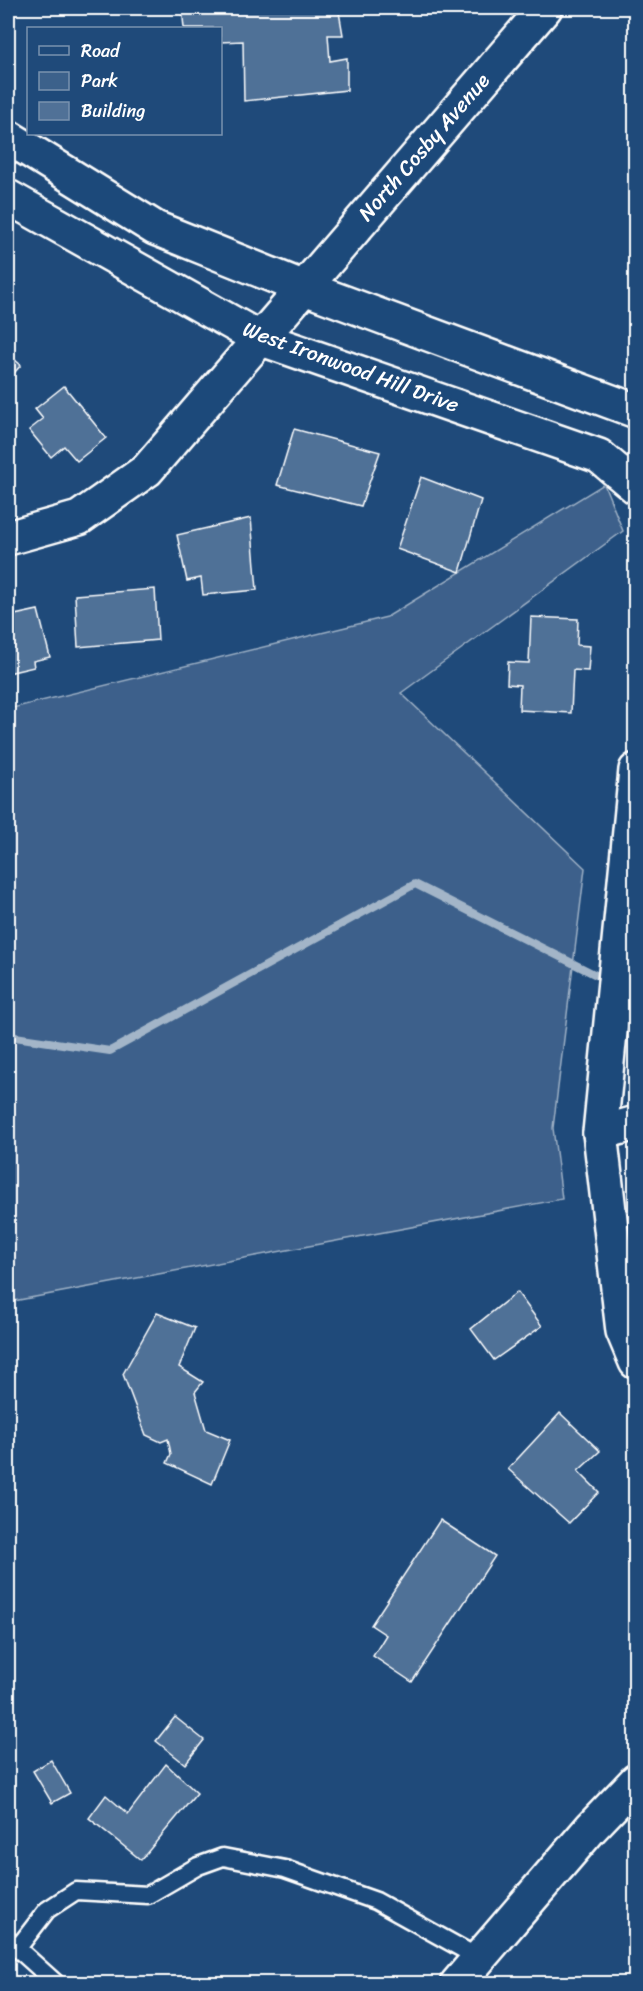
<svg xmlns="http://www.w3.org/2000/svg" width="643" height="1991" font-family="Sriracha,sans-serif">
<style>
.green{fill:#3c618b;stroke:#9eb0c5;stroke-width:1.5}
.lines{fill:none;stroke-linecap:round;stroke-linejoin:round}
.stream{stroke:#a3b5c8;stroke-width:8}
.building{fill:#507197;stroke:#fff;stroke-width:1.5}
.service-casing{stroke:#fff;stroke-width:21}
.minor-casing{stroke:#fff;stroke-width:38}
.tertiary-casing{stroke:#fff;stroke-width:38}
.service{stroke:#1f4a7a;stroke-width:16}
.minor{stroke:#1f4a7a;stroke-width:33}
.tertiary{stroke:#1f4a7a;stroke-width:33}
.labels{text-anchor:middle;stroke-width:4.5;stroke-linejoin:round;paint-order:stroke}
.street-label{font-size:21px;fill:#fff;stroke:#1f4a7a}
</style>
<rect width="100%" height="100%" fill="#1f4a7a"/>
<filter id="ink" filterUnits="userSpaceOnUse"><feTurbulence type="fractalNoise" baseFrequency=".0167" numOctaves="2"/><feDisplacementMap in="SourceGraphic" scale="12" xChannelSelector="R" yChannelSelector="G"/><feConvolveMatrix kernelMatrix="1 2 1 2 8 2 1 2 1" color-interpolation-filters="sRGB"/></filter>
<g filter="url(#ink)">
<polygon class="green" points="604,484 623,531 401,693 585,868 553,1128 562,1199 8,1302 8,709 387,617"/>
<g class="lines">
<polyline class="stream" points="8,1036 110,1051 415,884 608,981"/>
</g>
<g class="building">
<polygon points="182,8 333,8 339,12 343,35 328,35 330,61 347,58 347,90 244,101 243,41 220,42 220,28 184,28"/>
<polygon points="8,354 21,365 8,380"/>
<polygon points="64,386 106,438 77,461 64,446 51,457 29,430 43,419 35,409"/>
<polygon points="294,429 380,452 361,506 277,485"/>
<polygon points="421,477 481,500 460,572 397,549"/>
<polygon points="251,518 257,590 203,595 201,578 187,581 177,535"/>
<polygon points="155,589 158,640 78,647 75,595"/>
<polygon points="8,607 10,616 38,610 50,657 33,661 34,667 8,673"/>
<polygon points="531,617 578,619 577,645 590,646 588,671 573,670 571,713 519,710 520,685 507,684 508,662 529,663"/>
<polygon points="517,1292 542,1326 494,1360 471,1329"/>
<polygon points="157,1313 195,1328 179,1367 203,1382 195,1392 206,1430 230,1440 212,1484 167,1463 171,1454 168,1439 161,1442 146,1435 123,1374"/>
<polygon points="560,1413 600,1451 578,1471 599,1492 569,1523 508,1469"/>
<polygon points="440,1520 495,1556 412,1682 373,1656 386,1635 371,1625"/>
<polygon points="175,1717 204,1740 185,1764 156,1741"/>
<polygon points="51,1760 70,1793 52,1803 33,1771"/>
<polygon points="166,1764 197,1793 141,1860 89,1818 106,1795 128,1814"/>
</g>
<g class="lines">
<g class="service-casing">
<g id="service">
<polyline points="8,1940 57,1984"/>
<polyline points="17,1949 47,1910 76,1891 148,1895 198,1866 223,1857 285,1869 376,1901 479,1958"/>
</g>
</g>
<g class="minor-casing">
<g id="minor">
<polyline points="8,197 259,338 599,456 636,487"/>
<polyline points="8,538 79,518 147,470 545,8"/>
<polyline points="636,770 600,1133 623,1331 636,1362"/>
<polyline points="600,1133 636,1123"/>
<polyline points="457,1984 591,1828 636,1781"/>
</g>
</g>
<g class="tertiary-casing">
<polyline id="tertiary" points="8,137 155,228 302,287 636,411"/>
</g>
<use href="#service" class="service"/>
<use href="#minor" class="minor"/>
<use href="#tertiary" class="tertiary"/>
</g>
</g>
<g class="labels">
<g class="street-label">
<text transform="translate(424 147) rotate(-49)" y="7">North Cosby Avenue</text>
<text transform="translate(351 367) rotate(20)" y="7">West Ironwood Hill Drive</text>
</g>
</g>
<rect width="643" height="1991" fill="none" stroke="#1f4a7a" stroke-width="30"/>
<rect x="15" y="15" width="613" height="1961" fill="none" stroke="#fff" stroke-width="2" filter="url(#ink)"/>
<rect x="27" y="27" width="195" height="108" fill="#1f4a7a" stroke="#7992af" stroke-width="1.5"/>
<rect x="39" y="46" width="30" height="9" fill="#1f4a7a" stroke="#7992af" stroke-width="1.5"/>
<text x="81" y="57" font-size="18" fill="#ffffff">Road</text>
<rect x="39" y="72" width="30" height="18" fill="#3c618b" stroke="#7992af" stroke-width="1.5"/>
<text x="81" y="87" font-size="18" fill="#ffffff">Park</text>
<rect x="39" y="102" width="30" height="18" fill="#507197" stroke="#7992af" stroke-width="1.5"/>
<text x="81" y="117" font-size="18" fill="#ffffff">Building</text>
</svg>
